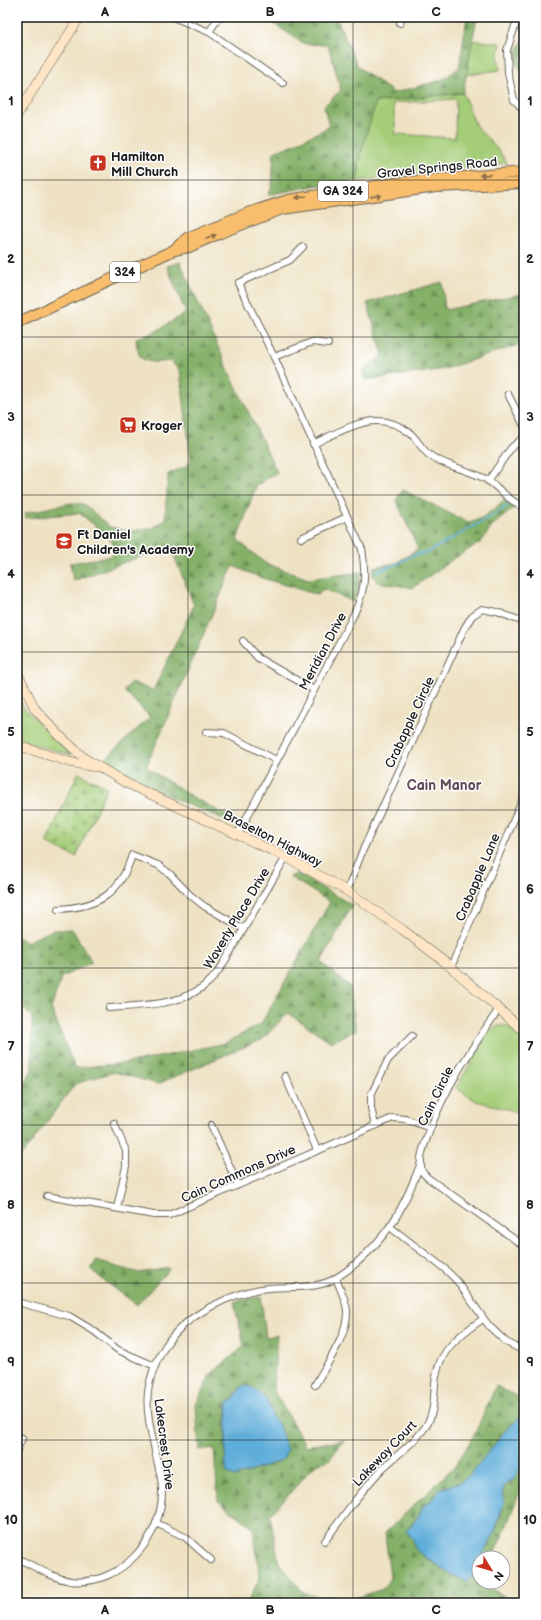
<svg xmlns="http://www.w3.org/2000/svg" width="541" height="1620" font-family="'Balsamiq Sans',sans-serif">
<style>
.grass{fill:#a5cd78;stroke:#60744a;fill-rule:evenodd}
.forest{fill:url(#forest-firs);stroke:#506642;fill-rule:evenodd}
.cemetery{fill:url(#cemetery-stones);stroke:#60744a}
.water{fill:#5fadd9;stroke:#3e647a}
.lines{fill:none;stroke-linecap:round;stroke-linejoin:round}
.stream{stroke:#5fadd9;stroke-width:2}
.street-casing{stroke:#666156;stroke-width:8}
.secondary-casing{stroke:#666156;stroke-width:10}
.primary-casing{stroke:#666156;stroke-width:12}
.street{stroke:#fff;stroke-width:6}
.secondary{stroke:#fde5c5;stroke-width:9}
.primary{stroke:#f9be6d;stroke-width:10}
.oneway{fill:#8a6d44}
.grid{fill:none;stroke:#1c1c1c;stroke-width:1;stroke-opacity:0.55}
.labels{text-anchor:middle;stroke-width:3;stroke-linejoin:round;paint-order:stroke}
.shield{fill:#fff;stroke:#606060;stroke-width:1}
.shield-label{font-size:12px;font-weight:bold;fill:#1c1c1c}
.poi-label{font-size:13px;font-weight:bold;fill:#1c1c1c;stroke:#fff;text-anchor:start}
.street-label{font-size:13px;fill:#1c1c1c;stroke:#fff}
.neighbourhood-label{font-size:14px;font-weight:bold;fill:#624c56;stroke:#fff}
.neatline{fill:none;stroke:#1c1c1c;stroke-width:1.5}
.grid-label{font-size:13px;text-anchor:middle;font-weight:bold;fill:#1c1c1c}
</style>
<defs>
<pattern id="forest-firs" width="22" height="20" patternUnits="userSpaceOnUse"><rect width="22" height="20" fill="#84b068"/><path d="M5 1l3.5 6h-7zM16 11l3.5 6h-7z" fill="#6b8e55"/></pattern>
<pattern id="cemetery-stones" width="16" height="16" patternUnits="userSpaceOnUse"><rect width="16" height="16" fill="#a5cd78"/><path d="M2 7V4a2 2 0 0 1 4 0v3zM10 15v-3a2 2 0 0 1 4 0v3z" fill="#8daf67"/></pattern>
</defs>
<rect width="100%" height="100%" fill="#fff"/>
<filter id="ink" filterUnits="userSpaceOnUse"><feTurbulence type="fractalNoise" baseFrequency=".025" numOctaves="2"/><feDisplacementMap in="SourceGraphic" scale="8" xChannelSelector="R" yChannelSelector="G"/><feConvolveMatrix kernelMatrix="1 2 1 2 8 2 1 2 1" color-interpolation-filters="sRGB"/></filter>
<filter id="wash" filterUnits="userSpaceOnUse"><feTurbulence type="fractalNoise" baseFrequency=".012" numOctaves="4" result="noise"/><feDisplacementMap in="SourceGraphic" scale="16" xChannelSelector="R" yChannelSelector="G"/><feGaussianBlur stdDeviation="0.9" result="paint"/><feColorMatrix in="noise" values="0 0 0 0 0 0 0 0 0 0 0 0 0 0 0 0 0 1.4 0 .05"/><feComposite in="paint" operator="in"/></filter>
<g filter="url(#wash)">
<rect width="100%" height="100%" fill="#eee2c3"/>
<g class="grass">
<polygon points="472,40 501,43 498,57 500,70 466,75"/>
<path d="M463,93l13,33 23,25 8,12 -150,18 5,-31 13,-48zM456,99l-1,39 -59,-4 -3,-31z"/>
<polygon points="17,695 24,708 72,755 17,740"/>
<polygon points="498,1025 508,1026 524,1041 524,1115 504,1108 476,1101 456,1088 488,1033"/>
</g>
<g class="forest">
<polygon points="279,17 336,17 358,67 394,93 442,80 459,68 467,17 477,17 463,93 376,102 362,150 357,181 312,186 268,195 272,186 274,152 292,145 329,127 324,106 341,90 328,45 305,44 274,24"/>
<path d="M524,39v15l-3,2 3,6v7l-5,-1c-5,-13 -2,-18 5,-29z"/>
<path d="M180,262l49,109 48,101 -21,14 -19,54 28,23 43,16 53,-7 -2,14 -5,16 -31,-13 -5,6 -59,-18 -26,-11 -87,201 43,28 41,22 -3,3c-44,-16 -85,-35 -125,-58l48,-45 -26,-26 7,-9 22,9 41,-86 -24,-59 -97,35 -3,-18 42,-7 4,-8 -10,-14 -27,-21 -53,5 -1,-5 46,-10 13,1 26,23 21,4 21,-3 13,-8 3,-46 19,-8 4,-6 -11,-89 -10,-10c-9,1 -27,4 -31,-7 -2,-5 -3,-11 -3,-16l17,-5 33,-20 -19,-47z"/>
<polygon points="442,282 445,310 522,294 521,324 524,325 524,343 445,369 365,380 362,371 383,355 367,303"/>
<path d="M403,490l66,33c14,-4 24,-13 35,-23l11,7 -22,18 -12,17 -31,19 -37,27 -36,-6 -4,-7 1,-8 22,-4 22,-14 -22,-49z"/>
<polygon points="297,873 352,905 321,962 350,987 356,1030 331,1042 288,1013 263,1039 158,1084 114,1072 75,1084 17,1162 17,1100 32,1069 32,1017 17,1003 17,936 26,942 53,930 72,929 92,962 62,977 51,1008 75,1068 135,1062 225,1043 261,1024 330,902 290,877"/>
<polygon points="96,1261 139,1273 170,1268 137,1305 102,1279 91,1269"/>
<path d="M261,1297l5,40 11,-2 -4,55 33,56 38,-6 -15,20 -13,4 -46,51 9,48 25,30 36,10h-93l13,-25 -7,-51 -35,-26 -4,-53 -15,2 -3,-46 14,-29 34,-29 -10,-44zM247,1386l7,3 12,10 5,11 1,7 6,6 9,27 -8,11 -35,13 -19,-18 1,-38 2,-16 5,-2 8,-13z"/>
<polygon points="496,1386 524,1400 524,1414 470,1475 459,1483 440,1489 435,1497 423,1507 418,1517 408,1527 408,1534 413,1539 414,1546 423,1556 449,1573 465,1581 471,1577 479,1563 479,1582 506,1597 509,1603 340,1603 383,1589 390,1578 385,1533 456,1465 474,1435"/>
<polygon points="524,1452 524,1487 517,1498 505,1530 492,1558 481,1558 494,1534 503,1507 503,1489 506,1484 513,1480 522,1461 521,1457"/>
</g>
<polygon class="cemetery" points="78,773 107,787 76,857 46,843"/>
<g class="water">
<path d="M248,1386l6,3 12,10 5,11 1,7 6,6 9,27 -3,8 -5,3 -44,16 -8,-4c-3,-11 -1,-21 -1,-32 1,-13 1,-26 2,-39l5,-2 8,-13z"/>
<path d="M524,1414v38l-3,5 1,8 -9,15 -7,4 -3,5 1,13 -10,32 -13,24h-2c0,9 -6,20 -14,23l-16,-8 -31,-21 -4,-6 -1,-7 -7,-8 12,-14 5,-10 12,-10 5,-8 19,-6 11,-8 35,-44z"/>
</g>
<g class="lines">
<g class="stream">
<polyline points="518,498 524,496"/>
<polyline points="377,571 399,563 411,556 430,551 497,513 509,504"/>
</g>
</g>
</g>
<g filter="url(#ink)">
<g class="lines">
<g class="street-casing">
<g id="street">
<polyline points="173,17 209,32 283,83"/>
<polyline points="518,17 507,50 508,73 514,100 524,110"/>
<polyline points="400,23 402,17"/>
<polyline points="209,32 219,17"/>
<polyline points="274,357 312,342 328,344"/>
<polyline points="508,394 524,426"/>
<path d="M313,444c33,-15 64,-37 97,-11 7,6 11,15 18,21 17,13 41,15 59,26 13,8 22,22 37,27"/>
<polyline points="488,481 511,448 524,437"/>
<polyline points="301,538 347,517"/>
<polyline points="243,641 258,658 314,690"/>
<polyline points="206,732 224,733 276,760"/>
<path d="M238,834l112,-212c14,-27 17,-42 12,-73l-88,-192 -36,-74 52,-23 13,-13"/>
<polyline points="347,891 362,852 465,627 472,616 482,609 497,612 524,622"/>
<path d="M58,909c41,-2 62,-15 74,-54l26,10 12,9 19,20 15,12 40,23"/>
<polyline points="451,967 524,796"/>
<path d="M109,1008c35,-3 75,-2 101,-27 5,-5 8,-10 12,-15l64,-109"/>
<path d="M499,1009c-28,40 -55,80 -71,126 -4,11 -10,25 -6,36 1,3 4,5 6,7l96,68"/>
<polyline points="285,1076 317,1150"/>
<polyline points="114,1123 126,1151 126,1166 117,1208"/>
<polyline points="211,1125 238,1185"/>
<polyline points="375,1125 371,1108 371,1095 388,1060 412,1036"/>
<polyline points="47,1196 154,1215 169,1215 393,1118 406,1119 430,1128"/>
<polyline points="390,1227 445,1269 457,1281 489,1326 506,1342 524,1351"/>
<polyline points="17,1302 69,1316 94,1331 118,1350 155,1366"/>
<path d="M315,1385c11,-20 33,-50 32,-74 -1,-12 -7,-22 -11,-33"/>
<polyline points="17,1436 22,1438 17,1450"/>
<polyline points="156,1523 185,1537 211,1560"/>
<path d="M325,1541c18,-25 36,-50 57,-72 14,-14 33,-26 44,-43 10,-15 7,-33 10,-50 4,-27 26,-43 47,-57"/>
<path d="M17,1558c17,8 35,20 54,23 50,6 93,-45 91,-92 0,-11 -4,-23 -6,-34 -10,-45 -16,-68 10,-110 19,-30 68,-54 103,-57 22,-2 47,2 67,-10 26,-16 54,-46 67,-74 7,-13 12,-27 18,-41"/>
</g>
</g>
<g class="secondary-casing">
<g id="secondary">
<polyline points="17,115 80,17"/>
<polyline points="17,672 35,709 60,736 84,758 126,783 286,857 347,891 403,930 446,963 524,1031"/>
<polyline points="17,745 69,762 95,767"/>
</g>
</g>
<g class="primary-casing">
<g id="primary">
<polyline points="174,250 187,238 248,213 288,200 395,183 524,172"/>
<polyline points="17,323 174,250 189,247 220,233 282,209 436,187 524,183"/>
</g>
</g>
<use href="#street" class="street"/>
<use href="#secondary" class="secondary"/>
<use href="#primary" class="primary"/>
</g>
<defs><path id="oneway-solid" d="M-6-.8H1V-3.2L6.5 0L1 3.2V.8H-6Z"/></defs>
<g class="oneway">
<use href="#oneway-solid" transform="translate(485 175) rotate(175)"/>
<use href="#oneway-solid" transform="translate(376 196) rotate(-8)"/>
<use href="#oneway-solid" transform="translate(301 197) rotate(170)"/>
<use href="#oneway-solid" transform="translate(211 237) rotate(-24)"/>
</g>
</g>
<path class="grid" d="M188,17v1586M353,17v1586M17,180h507M17,337h507M17,495h507M17,652h507M17,810h507M17,968h507M17,1125h507M17,1283h507M17,1440h507"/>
<defs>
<g id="church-square" transform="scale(0.9)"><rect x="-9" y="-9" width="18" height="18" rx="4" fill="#c8321e" stroke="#fff"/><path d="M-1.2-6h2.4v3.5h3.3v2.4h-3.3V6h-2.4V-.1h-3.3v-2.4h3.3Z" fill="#fff"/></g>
<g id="supermarket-square" transform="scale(0.9)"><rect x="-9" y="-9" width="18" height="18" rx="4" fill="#c8321e" stroke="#fff"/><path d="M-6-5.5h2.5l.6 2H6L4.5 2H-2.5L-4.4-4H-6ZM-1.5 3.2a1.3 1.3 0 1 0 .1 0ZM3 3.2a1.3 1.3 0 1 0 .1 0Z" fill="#fff"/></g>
<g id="school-square" transform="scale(0.9)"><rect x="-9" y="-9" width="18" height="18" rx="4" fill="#c8321e" stroke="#fff"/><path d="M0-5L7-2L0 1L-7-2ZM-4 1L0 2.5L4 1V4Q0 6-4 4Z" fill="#fff"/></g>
</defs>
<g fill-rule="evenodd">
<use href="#church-square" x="98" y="163"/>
<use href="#supermarket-square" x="128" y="425"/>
<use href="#school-square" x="64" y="541"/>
</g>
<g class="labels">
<g class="shield">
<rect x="318" y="181" width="50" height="20" rx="3"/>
<rect x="110" y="262" width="30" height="20" rx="3"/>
</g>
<g class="shield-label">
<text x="343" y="195">GA 324</text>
<text x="125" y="276">324</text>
</g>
<g class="poi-label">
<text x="111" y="161">Hamilton<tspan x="111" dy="15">Mill Church</tspan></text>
<text x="141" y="430">Kroger</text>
<text x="77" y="539">Ft Daniel<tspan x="77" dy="15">Children's Academy</tspan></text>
</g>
<g class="street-label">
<text transform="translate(437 167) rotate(-6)" y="5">Gravel Springs Road</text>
<text transform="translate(322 651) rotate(-62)" y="5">Meridian Drive</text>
<text transform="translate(409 722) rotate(-65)" y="5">Crabapple Circle</text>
<text transform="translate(273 838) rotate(27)" y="5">Braselton Highway</text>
<text transform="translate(477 877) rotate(-67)" y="5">Crabapple Lane</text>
<text transform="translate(236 918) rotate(-59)" y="5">Waverly Place Drive</text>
<text transform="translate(435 1096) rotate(-64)" y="5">Cain Circle</text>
<text transform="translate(238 1173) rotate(-24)" y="5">Cain Commons Drive</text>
<text transform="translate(165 1444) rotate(83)" y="5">Lakecrest Drive</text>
<text transform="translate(384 1453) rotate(-46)" y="5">Lakeway Court</text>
</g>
<g class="neighbourhood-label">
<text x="444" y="790">Cain Manor</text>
</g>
</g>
<rect width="541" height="1620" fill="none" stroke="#fff" stroke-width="44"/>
<g transform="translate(491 1570) rotate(128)"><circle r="19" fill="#ffffff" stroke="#a4a4a4"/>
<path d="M0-3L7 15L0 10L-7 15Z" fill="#c8321e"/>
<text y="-6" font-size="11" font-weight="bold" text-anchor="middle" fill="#1c1c1c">N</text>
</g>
<rect x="22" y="22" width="497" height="1576" class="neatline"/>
<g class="grid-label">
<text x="105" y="16">A</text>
<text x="270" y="16">B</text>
<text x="436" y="16">C</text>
<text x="11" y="105">1</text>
<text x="530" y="105">1</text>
<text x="11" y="263">2</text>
<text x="530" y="263">2</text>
<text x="11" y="421">3</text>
<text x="530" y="421">3</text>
<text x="11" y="578">4</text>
<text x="530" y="578">4</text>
<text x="11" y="736">5</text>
<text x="530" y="736">5</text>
<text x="11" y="893">6</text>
<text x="530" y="893">6</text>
<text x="11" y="1051">7</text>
<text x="530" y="1051">7</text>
<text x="11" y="1209">8</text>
<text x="530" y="1209">8</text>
<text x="11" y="1366">9</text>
<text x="530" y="1366">9</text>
<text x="11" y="1524">10</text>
<text x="530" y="1524">10</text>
<text x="105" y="1614">A</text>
<text x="270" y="1614">B</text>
<text x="436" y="1614">C</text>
</g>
</svg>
